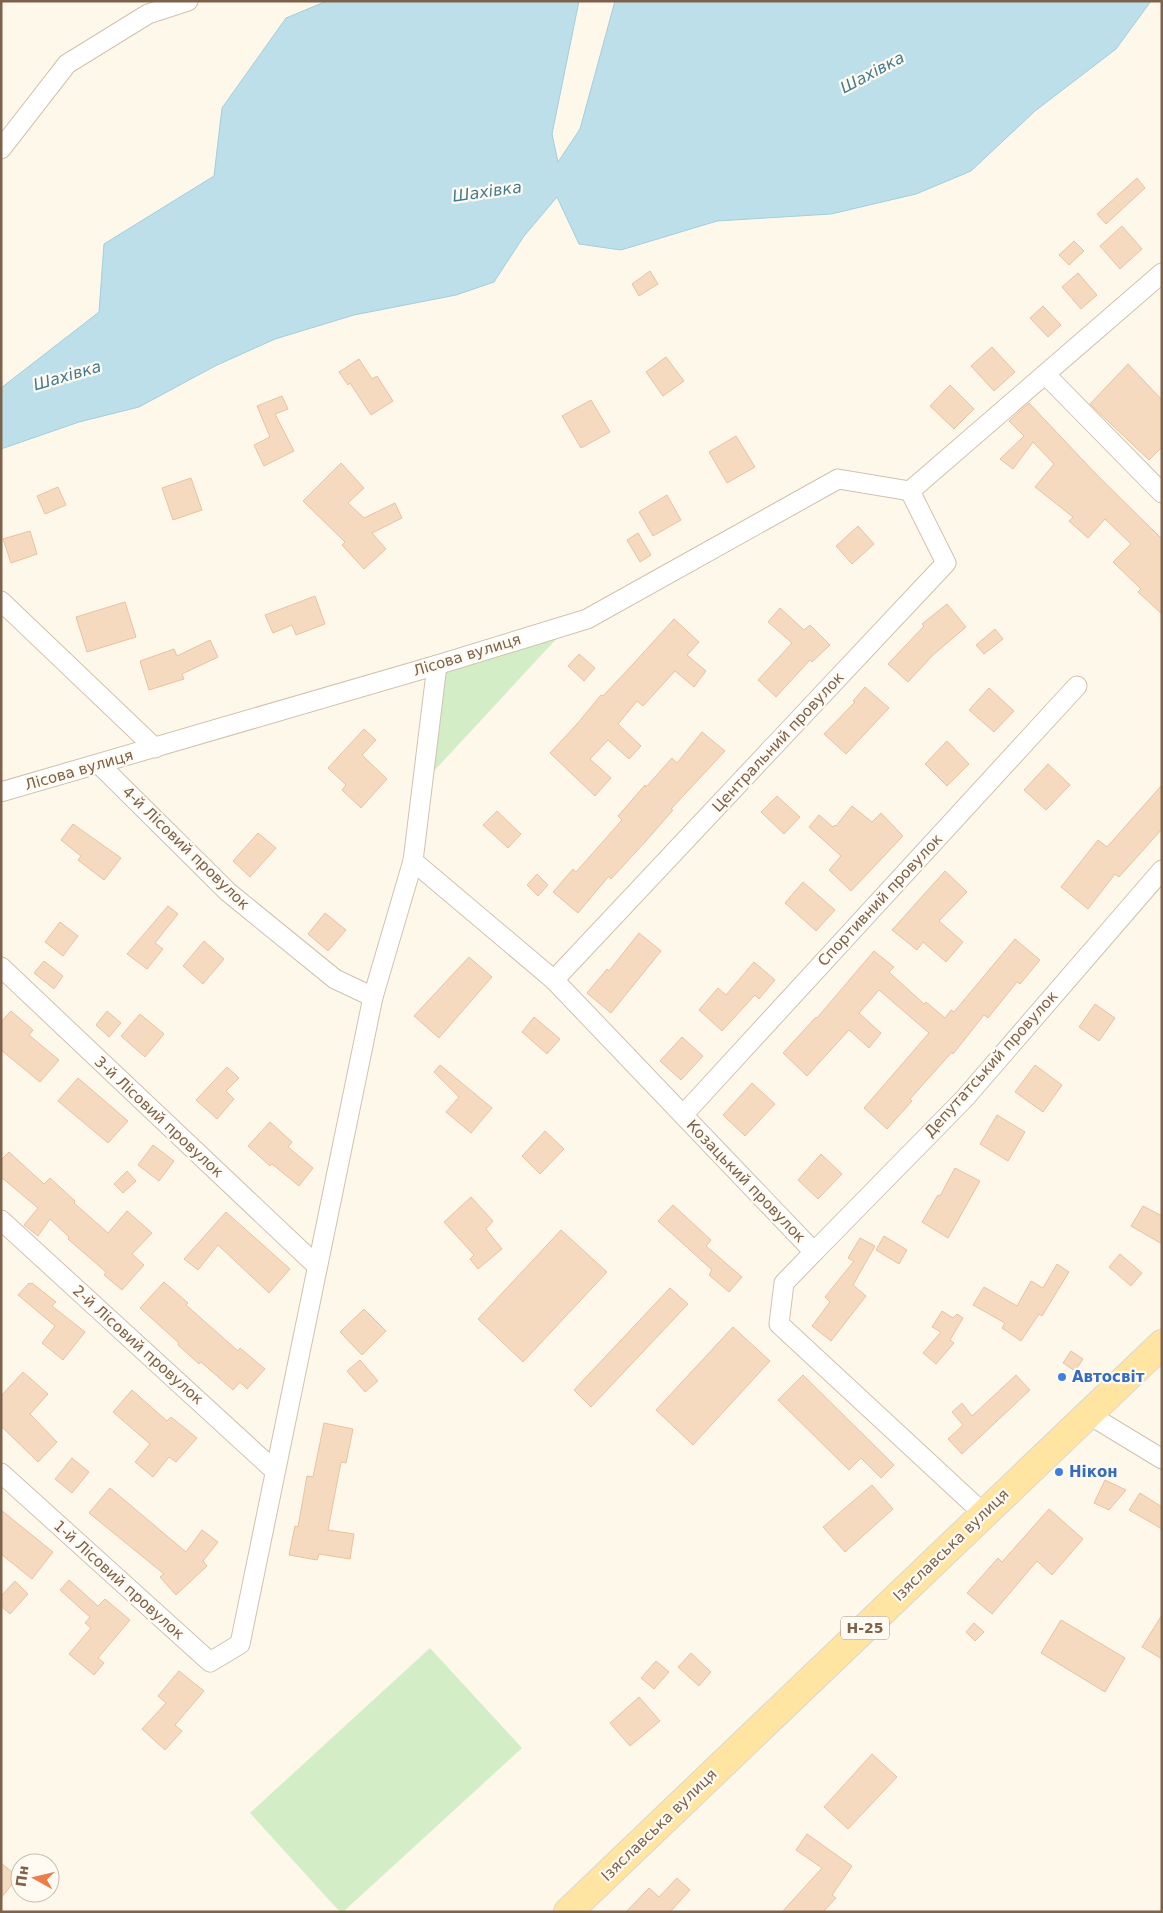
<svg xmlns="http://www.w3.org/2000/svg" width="1163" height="1913" viewBox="0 0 1163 1913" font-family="'DejaVu Sans',sans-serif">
<rect width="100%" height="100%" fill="#fef8eb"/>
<g fill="#d3edc7">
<path d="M559 636 434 771 446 672Z"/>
<path d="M430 1648 522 1748 343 1912H340L250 1813Z"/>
</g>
<path fill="#bddfea" stroke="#a2cedc" d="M327 1H579L552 134 558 162 580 129 615 1H1151L1116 49 1035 111 971 171 916 194 831 214 717 221 621 250 579 244 557 197 524 236 494 282 456 295 354 315 275 339 215 366 139 407 79 422 1 449V388L99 312 104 244 214 176 222 108 286 18Z"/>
<g fill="#f5dac0" stroke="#e9c2a0">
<path d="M1137 178 1145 188 1106 224 1097 214Z"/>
<path d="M1122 226 1142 249 1120 269 1100 246Z"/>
<path d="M1074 241 1084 251 1069 265 1059 255Z"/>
<path d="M650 271 658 284 639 296 632 284Z"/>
<path d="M1078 273 1097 295 1081 309 1062 287Z"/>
<path d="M1043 306 1061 325 1048 337 1030 318Z"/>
<path d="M992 347 1015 372 994 391 971 366Z"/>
<path d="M666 357 684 381 663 396 646 372Z"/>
<path d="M359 359 372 379 377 376 393 401 371 415 350 383 348 385 339 372Z"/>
<path d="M1128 364 1162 400V447L1149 460 1090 404Z"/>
<path d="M950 385 974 409 954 429 930 406Z"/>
<path d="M282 396 288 409 275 414 294 451 264 466 254 445 270 437 257 406Z"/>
<path d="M591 400 610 432 581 448 562 416Z"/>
<path d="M1029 403 1096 474 1162 539V614L1138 592 1141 589 1113 562 1131 544 1105 519 1088 538 1069 521 1073 517 1035 487 1054 464 1033 442 1013 469 1000 459 1024 436 1009 421Z"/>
<path d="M736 436 755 467 727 483 709 452Z"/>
<path d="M341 463 364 488 348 503 364 518 395 503 402 518 372 533 386 549 364 569 342 545 345 542 303 501Z"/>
<path d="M191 478 202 510 173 520 162 488Z"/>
<path d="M58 487 66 505 45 514 37 496Z"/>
<path d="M667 495 681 520 653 536 639 512Z"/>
<path d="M858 526 874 544 852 564 836 546Z"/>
<path d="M30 531 37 554 11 563 3 539Z"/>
<path d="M638 533 651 555 640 562 627 540Z"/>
<path d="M315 596 325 624 296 635 292 625 273 633 265 615Z"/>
<path d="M125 602 136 637 87 652 76 617Z"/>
<path d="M947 604 966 627 933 655 908 682 888 664 924 626 922 624Z"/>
<path d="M780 608 804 630 810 625 830 645 812 662 810 660 776 697 758 680 792 643 768 622Z"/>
<path d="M674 619 699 642 687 655 706 671 694 687 675 671 643 706 637 701 618 724 641 746 629 759 608 740 590 759 611 778 595 796 550 753 577 724 601 695 603 696 634 663Z"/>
<path d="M995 629 1003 639 984 654 976 645Z"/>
<path d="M210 640 218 657 182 674 184 679 149 690 140 661 174 649 177 656Z"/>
<path d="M579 654 595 668 584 681 568 666Z"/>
<path d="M865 687 889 708 846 754 824 734 855 702 853 701Z"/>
<path d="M989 688 1014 711 994 732 969 710Z"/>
<path d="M364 729 376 740 362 755 387 779 361 808 342 790 346 785 328 768Z"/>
<path d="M702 732 725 751 671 809 673 810 646 841 611 879 609 876 578 913 553 892 573 869 576 872 622 820 618 816 645 785 646 787 672 758 677 763Z"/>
<path d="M947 741 969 764 947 786 925 764Z"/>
<path d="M1048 764 1070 785 1046 810 1024 790Z"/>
<path d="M1162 785V829L1119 877 1115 874 1088 909 1061 887 1098 840 1107 847Z"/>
<path d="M777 796 800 817 784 834 761 812Z"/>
<path d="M852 806 872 822 881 813 903 836 851 891 829 870 841 856 809 827 819 815 833 827 835 825 836 826Z"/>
<path d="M497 811 521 834 508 848 483 825Z"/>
<path d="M73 824 121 858 104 880 78 860 81 856 61 840Z"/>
<path d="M258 833 276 848 250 877 233 861Z"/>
<path d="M945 871 967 892 939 921 963 942 946 962 923 942 917 950 892 930Z"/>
<path d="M537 874 548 885 538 896 527 885Z"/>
<path d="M803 882 835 910 816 931 785 903Z"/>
<path d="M168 906 178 914 155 943 163 949 147 969 127 954Z"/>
<path d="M325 913 346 930 328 951 308 934Z"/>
<path d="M60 922 78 936 63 956 45 942Z"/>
<path d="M639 933 661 951 611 1013 587 993 607 969 609 971Z"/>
<path d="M1015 939 1040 960 1020 984 1017 982 988 1018 984 1015 953 1054 952 1052 910 1099 912 1101 887 1129 864 1108 929 1033 879 990 859 1013 881 1033 869 1048 849 1030 807 1076 783 1053 816 1017 817 1018 874 951 894 967 889 972 924 1004 926 1002 945 1018 951 1010 954 1012Z"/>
<path d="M204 941 224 959 203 984 183 966Z"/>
<path d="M469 957 492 977 439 1038 414 1016Z"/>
<path d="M44 961 63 976 54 989 34 973Z"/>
<path d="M754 962 775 980 759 999 755 995 722 1031 699 1010 718 988 726 995Z"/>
<path d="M1095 1004 1115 1018 1099 1041 1079 1027Z"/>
<path d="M11 1011 33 1030 29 1035 59 1060 40 1082 1 1050V1022Z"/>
<path d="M107 1011 121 1023 109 1037 96 1025Z"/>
<path d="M140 1014 164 1034 145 1057 121 1036Z"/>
<path d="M534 1017 560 1039 547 1054 522 1032Z"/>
<path d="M682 1037 703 1056 681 1080 660 1061Z"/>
<path d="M440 1065 492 1108 471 1133 446 1112 459 1097 434 1072Z"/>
<path d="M1035 1065 1062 1085 1043 1112 1015 1092Z"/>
<path d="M227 1067 239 1078 226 1091 234 1099 217 1119 196 1100Z"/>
<path d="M78 1078 128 1121 108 1143 58 1101Z"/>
<path d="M752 1083 775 1104 745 1136 723 1115Z"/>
<path d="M997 1115 1025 1132 1008 1161 980 1144Z"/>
<path d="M270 1122 292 1142 288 1147 313 1168 299 1186 272 1164 270 1166 248 1146Z"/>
<path d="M545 1131 564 1149 540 1174 522 1156Z"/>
<path d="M153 1145 174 1161 159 1181 138 1165Z"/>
<path d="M9 1152 44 1184 50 1178 75 1201 74 1203 108 1233 127 1211 152 1233 132 1254 144 1265 122 1290 104 1275 106 1272 68 1239 69 1237 50 1219 38 1236 24 1225 38 1208 1 1177V1160Z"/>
<path d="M821 1154 842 1174 818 1199 798 1180Z"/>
<path d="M955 1168 980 1181 948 1238 922 1222 938 1195 940 1196Z"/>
<path d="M127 1171 136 1181 123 1193 114 1184Z"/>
<path d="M471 1197 493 1221 486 1229 502 1249 478 1269 470 1259 474 1255 444 1222Z"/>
<path d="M673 1205 711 1240 706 1246 742 1277 729 1292 709 1275 712 1270 658 1221Z"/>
<path d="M1143 1206 1162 1216V1244L1131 1226Z"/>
<path d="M226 1212 290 1269 269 1293 218 1245 198 1270 184 1259Z"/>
<path d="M561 1230 607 1272 523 1362 478 1319Z"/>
<path d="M884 1236 907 1250 899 1264 876 1250Z"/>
<path d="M860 1238 875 1246 853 1285 866 1296 831 1341 812 1326 830 1302 825 1297 854 1261 848 1258Z"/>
<path d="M1120 1254 1142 1273 1131 1286 1109 1267Z"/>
<path d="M1057 1264 1069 1272 1042 1316 1039 1314 1021 1341 1002 1328 1005 1323 973 1305 984 1287 1017 1306 1031 1281 1043 1288Z"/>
<path d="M164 1282 188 1303 186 1305 238 1351 240 1348 265 1369 247 1389 240 1382 233 1390 201 1362 199 1364 178 1345 179 1343 140 1308Z"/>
<path d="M29 1283 31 1284 32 1283 56 1302 52 1306 85 1332 63 1360 42 1343 55 1326 18 1295Z"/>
<path d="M670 1288 688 1304 591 1407 574 1390Z"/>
<path d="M364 1309 386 1331 362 1355 340 1332Z"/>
<path d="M942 1311 953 1318 957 1314 963 1318 950 1340 954 1343 936 1364 923 1353 941 1332 932 1327Z"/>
<path d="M733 1327 770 1361 693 1445 656 1410Z"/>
<path d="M1071 1351 1083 1359 1075 1371 1063 1363Z"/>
<path d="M360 1360 378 1381 365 1392 347 1371Z"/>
<path d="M23 1372 48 1394 30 1414 57 1442 38 1462 1 1426V1396Z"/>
<path d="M803 1375 894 1465 881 1478 861 1458 849 1470 778 1400Z"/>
<path d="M1016 1375 1030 1390 962 1454 948 1439 963 1425 952 1412 962 1403 972 1416Z"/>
<path d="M132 1390 167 1421 171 1417 197 1438 176 1462 169 1457 153 1477 135 1462 150 1444 113 1412Z"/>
<path d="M324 1423 353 1429 346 1463 341 1462 328 1530 354 1534 350 1559 319 1554 317 1560 289 1555 295 1526 298 1527 307 1476 313 1477Z"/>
<path d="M72 1458 89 1472 72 1493 55 1479Z"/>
<path d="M1105 1480 1126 1490 1109 1510 1094 1503Z"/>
<path d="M872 1485 893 1509 845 1552 823 1527Z"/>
<path d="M110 1488 186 1552 202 1530 218 1542 203 1561 207 1566 176 1595 160 1577 164 1574 89 1513Z"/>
<path d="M1140 1493 1162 1507V1529L1129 1510Z"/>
<path d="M1049 1509 1083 1539 1052 1575 1037 1561 992 1614 967 1593 998 1558 1002 1562Z"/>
<path d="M1 1510 53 1552 32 1579 1 1554Z"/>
<path d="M69 1580 98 1606 105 1599 130 1620 98 1658 104 1663 94 1675 69 1654 91 1628 85 1623 90 1617 60 1590Z"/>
<path d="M15 1581 28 1594 10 1614 1 1606V1596Z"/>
<path d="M1162 1615V1659L1142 1647Z"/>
<path d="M1061 1620 1125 1658 1105 1692 1041 1653Z"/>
<path d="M974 1623 984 1632 975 1641 966 1632Z"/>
<path d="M691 1653 711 1672 699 1686 678 1667Z"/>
<path d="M656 1661 669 1672 654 1689 641 1678Z"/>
<path d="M179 1671 204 1691 175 1725 182 1731 165 1750 142 1729 166 1703 158 1696Z"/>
<path d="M639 1697 660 1721 630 1746 610 1723Z"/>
<path d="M872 1754 897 1777 848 1829 824 1807Z"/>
<path d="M807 1834 852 1866 832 1895 836 1898 823 1912H782L822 1868 796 1850Z"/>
<path d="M1 1863 18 1877 1 1898Z"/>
<path d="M677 1878 690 1890 670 1912H626L649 1888 659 1897Z"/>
</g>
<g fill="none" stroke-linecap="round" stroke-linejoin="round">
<defs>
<g id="minor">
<path d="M1 149 67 64 148 14 188 1"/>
<path d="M1045 374 1162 493"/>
<path d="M910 491 1162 273"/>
<path d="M1 601 155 748"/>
<path d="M99 764 228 892 335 979 373 997"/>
<path d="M1 792 437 665 587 619 838 479 910 491"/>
<path d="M413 861 554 980 814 1252 784 1283 779 1324 984 1514"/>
<path d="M1 967 317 1266"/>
<path d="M554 980 946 563 910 491"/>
<path d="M683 1115 1077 686"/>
<path d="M1 1220 275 1471"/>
<path d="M814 1252 965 1098 1162 870"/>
<path d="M1088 1414 1162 1459"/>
<path d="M1 1473 210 1662 240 1644 373 997 413 861 437 665"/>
</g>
<path id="primary" d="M568 1912 1162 1344"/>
</defs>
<use href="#minor" stroke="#d2c1ae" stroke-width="21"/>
<use href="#primary" stroke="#ddd6d0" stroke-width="30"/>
<use href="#minor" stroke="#fff" stroke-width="19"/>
<use href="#primary" stroke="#ffe5a1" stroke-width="28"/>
</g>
<g fill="#3f7fe0" stroke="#fffbf2" stroke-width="2">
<circle cx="1062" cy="1377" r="5"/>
<circle cx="1059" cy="1472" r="5"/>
</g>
<g text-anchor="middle" stroke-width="4.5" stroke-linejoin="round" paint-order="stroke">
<rect fill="#fffbf2" stroke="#a38f7d" stroke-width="1" x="841" y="1616.5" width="48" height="23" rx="4"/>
<g font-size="14" font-weight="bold" fill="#7c614b">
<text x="865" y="1633">Н-25</text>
</g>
<g font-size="15" fill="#7c614b" stroke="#fffbf2">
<text transform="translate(467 655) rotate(-17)" y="5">Лісова вулиця</text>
<text transform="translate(778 742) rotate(-47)" y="5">Центральний провулок</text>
<text transform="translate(79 770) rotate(-16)" y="5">Лісова вулиця</text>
<text transform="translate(186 848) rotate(44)" y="5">4-й Лісовий провулок</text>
<text transform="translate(880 900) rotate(-47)" y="5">Спортивний провулок</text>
<text transform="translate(991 1064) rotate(-48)" y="5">Депутатський провулок</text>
<text transform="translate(159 1117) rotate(43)" y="5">3-й Лісовий провулок</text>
<text transform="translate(746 1181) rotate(46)" y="5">Козацький провулок</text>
<text transform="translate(138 1345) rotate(42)" y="5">2-й Лісовий провулок</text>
<text transform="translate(951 1545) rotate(-44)" y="5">Ізяславська вулиця</text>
<text transform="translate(119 1580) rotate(42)" y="5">1-й Лісовий провулок</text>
<text transform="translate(659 1825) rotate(-44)" y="5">Ізяславська вулиця</text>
</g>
<g font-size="15" font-weight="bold" fill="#366cbe" stroke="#fffbf2" text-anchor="start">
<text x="1072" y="1382">Автосвіт</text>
<text x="1069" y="1477">Нікон</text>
</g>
<g font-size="16" font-style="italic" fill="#427c90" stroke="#fffbf2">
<text transform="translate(872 72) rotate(-28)" y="6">Шахівка</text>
<text transform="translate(487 191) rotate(-8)" y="6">Шахівка</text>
<text transform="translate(67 375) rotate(-16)" y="6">Шахівка</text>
</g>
</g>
<rect width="1163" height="1913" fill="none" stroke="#7c614b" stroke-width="5"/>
<g transform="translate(35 1878) rotate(278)"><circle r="24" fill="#fffbf2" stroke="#cbbdaf"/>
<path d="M0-4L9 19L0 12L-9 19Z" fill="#ed7e4a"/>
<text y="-8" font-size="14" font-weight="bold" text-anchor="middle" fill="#7c614b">Пн</text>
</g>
</svg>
